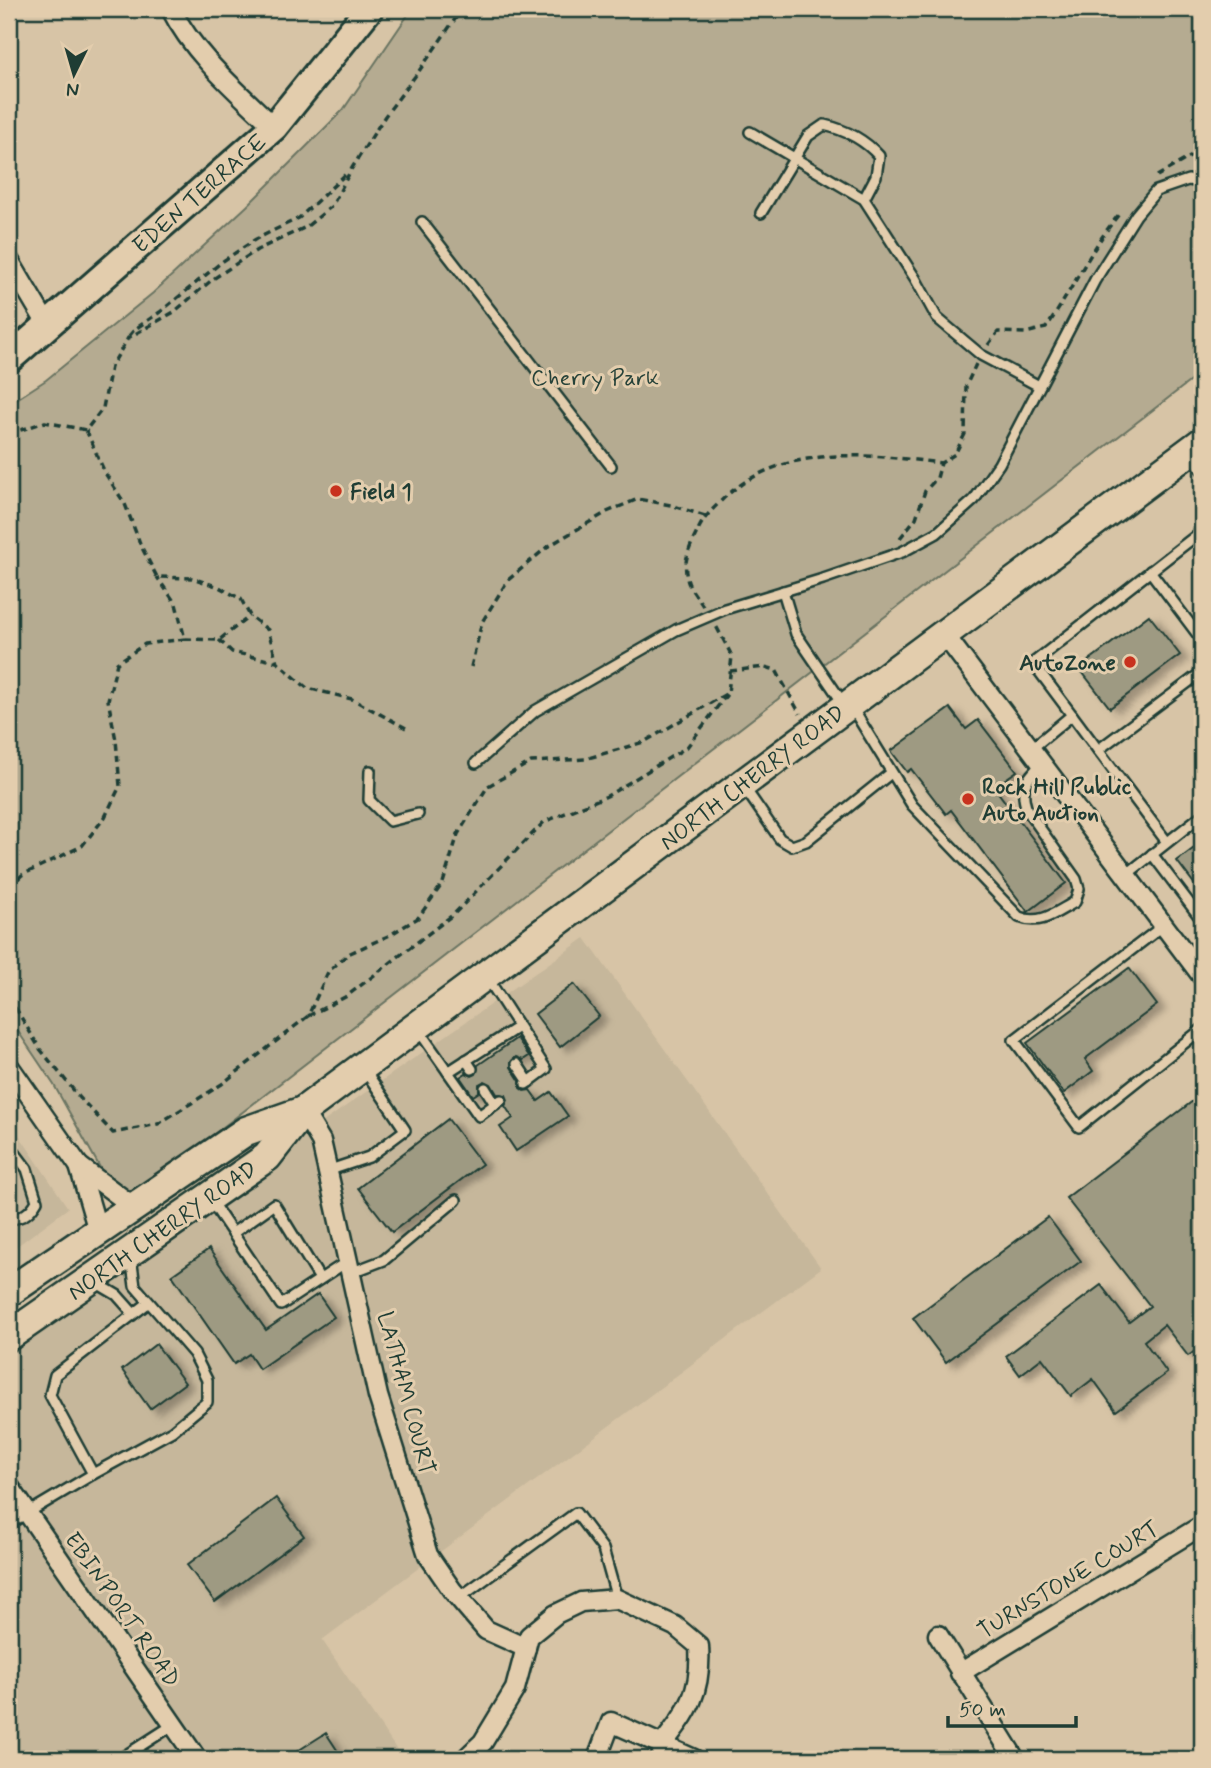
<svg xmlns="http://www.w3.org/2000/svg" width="1211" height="1768" viewBox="0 0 1211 1768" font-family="Mynerve,sans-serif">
<defs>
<filter id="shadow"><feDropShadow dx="8" dy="4.5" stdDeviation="3.5" flood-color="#0004"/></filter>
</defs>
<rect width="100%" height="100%" fill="#d7c4a6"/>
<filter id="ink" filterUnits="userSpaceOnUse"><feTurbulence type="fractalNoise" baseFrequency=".0143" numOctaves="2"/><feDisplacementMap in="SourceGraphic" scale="14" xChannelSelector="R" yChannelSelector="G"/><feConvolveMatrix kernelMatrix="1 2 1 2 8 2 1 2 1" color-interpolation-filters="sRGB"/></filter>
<g filter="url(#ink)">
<g fill="#c6b79b">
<path d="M585 938 821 1268 322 1640 403 1759H9V1343Z"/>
<path d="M9 1120 68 1208 9 1252Z"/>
</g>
<path fill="#b5ab91" stroke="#6a7462" stroke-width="2" d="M412 9H1202V372L148 1185 140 1190 126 1191 103 1173 54 1085 9 1018V404L46 380 153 293 247 206 343 110Z"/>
<g fill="#9e9a82" stroke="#1f3d34" stroke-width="2" filter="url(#shadow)">
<path d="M1149 615 1180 655 1110 708 1079 668Z"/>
<path d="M950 708 966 729 978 720 1017 771 994 787 1066 883 1028 912 951 810 946 814 911 769 907 772 891 751Z"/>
<path d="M1202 842V894L1177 861Z"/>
<path d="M1129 968 1157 1005 1085 1059 1093 1071 1064 1093 1027 1043Z"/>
<path d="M574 984 599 1016 560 1047 535 1014Z"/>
<path d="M517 1038 529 1056 523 1060 516 1057 511 1062V1067L520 1081V1088L524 1091 530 1090 538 1101 551 1092 568 1116 516 1151 500 1127 513 1118 505 1106 508 1100 506 1095 497 1094 491 1084 485 1081 479 1084V1092L473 1096 460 1077 466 1073 472 1076 476 1074 478 1065Z"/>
<path d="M1202 1094V1346L1188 1356 1164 1325 1144 1341 1167 1373 1116 1411 1093 1379 1071 1396 1042 1358 1020 1375 1006 1356 1101 1285 1129 1322 1150 1306 1066 1198Z"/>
<path d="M448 1119 482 1164 392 1232 358 1188Z"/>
<path d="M1048 1217 1081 1261 946 1362 913 1318Z"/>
<path d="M209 1249 266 1330 318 1294 334 1317 259 1369 249 1354 234 1364 172 1275Z"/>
<path d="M156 1344 185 1383 150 1409 122 1370Z"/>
<path d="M276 1498 304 1536 215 1602 187 1565Z"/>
<path d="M326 1733 343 1759H285Z"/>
</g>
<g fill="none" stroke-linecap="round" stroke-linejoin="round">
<defs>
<g id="lane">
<path d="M750 132 864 199 915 278 937 318 981 355 1039 386"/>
<path d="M761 213 808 136 824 125C846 130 864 139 879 156L876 176 864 199"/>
<path d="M422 222 611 466"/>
<path d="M1191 454 1202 470"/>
<path d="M1150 571 1202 640"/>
<path d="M783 591 796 634 843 703"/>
<path d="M851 706 912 805 1019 917C1041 926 1056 912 1075 902L1079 889 1076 879 1027 810C1019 787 1026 780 1042 763"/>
<path d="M1072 715 1098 750"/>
<path d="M1031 749 1072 715 1033 663 1202 531"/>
<path d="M476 763 535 711 676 630 725 609 823 579 902 552 937 533 974 500 999 464 1095 280 1136 215 1156 191 1188 180 1202 182"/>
<path d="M370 771 369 800 390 821 418 814"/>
<path d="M744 787 780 839 792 846 806 841 891 773"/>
<path d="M1167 842 1098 750 1202 672"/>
<path d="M1152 854 1202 920"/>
<path d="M1126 875 1202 815"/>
<path d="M1164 925 1014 1040 1079 1127 1202 1029"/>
<path d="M488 979 546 1069 526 1084"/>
<path d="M417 1028 479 1116 501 1100"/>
<path d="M466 1060 472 1069"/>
<path d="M517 1064 529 1082"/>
<path d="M448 1072 518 1027"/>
<path d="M485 1088 495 1104"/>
<path d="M9 1145 27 1169 37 1201C30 1213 23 1218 9 1219"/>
<path d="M327 1171 369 1157 405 1130 364 1069"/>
<path d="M211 1201 281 1305 348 1261"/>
<path d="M233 1233 274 1204 320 1279"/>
<path d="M350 1273 384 1260 456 1200"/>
<path d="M95 1282 117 1295 133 1313"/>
<path d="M93 1474 172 1431 207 1402V1380L194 1354 135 1286 131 1257"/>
<path d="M9 1524 93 1474 50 1395 55 1375 148 1303"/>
<path d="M459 1598 576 1513 603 1549 617 1599"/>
<path d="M120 1759 173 1725"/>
<path d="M655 1759 661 1746"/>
</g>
<g id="street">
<path d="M171 9C194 55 237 91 274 127"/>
<path d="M9 260 48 326"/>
<path d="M944 634 1202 976"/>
<path d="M9 1066 79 1166 98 1231"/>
<path d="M303 1111 321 1141 378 1396 428 1555 452 1590 486 1630 526 1648"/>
<path d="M79 1166 134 1207"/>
<path d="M9 1486 197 1759"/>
<path d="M938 1635 1015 1759"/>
<path d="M960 1673 1201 1526"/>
<path d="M465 1759 483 1742 515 1689 529 1636 556 1614 581 1602 617 1599 675 1626 699 1646C702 1692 689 1711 661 1746"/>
<path d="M597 1759 611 1722 694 1759"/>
</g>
<path id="secondary" d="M9 359 274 127 369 9"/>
<g id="primary">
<path d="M9 1292 246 1131 303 1111"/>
<path d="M9 1336 267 1157 303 1111 1202 442"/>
</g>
</defs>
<use href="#lane" stroke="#1f3d34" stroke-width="14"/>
<use href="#street" stroke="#1f3d34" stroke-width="23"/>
<use href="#secondary" stroke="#1f3d34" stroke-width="32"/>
<use href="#primary" stroke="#1f3d34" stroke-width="33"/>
<g stroke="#1f3d34" stroke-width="3.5" stroke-dasharray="7 5" stroke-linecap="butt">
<path d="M1157 176 1202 150"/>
<path d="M129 336 135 329 160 312 223 261 256 239 299 218 348 172"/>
<path d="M988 345 998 332 1025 333 1046 328C1072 291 1090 249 1120 213"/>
<path d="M86 430 105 473 125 504 141 546 157 577 192 578 219 587 241 599 250 616 268 630 277 662 307 688 352 699 406 728"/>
<path d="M9 434 45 422 86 430 103 408 111 367 128 338 174 312 213 279 257 250 306 227 332 206 352 168 385 116 419 71 462 9"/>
<path d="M900 538 916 518 925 491 937 478 941 463 955 454 965 434 966 386 976 364"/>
<path d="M703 606C698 598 688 587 687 578 682 560 692 543 699 528 705 516 713 509 723 499 783 443 866 454 941 463"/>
<path d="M185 639 219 640 250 616"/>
<path d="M219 640 232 652 277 662"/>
<path d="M471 667 482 622 508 580 547 547 607 512 638 499 671 505 705 516"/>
<path d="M730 671 765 667 776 670 800 714"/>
<path d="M9 887 22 875 82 846 105 817 120 786 116 740 108 700 117 663 145 644 185 639 176 604 157 577"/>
<path d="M9 997 40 1049 80 1098 113 1133 158 1124 222 1084 308 1016 328 972 348 954 388 936 418 918 443 883 458 834 488 786 531 762 585 759 644 742 726 694"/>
<path d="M308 1016 347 996 454 914 544 822 607 796 687 747 728 693 732 656 715 624"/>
</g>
<use href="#lane" stroke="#e3cdad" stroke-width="9"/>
<use href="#street" stroke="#e3cdad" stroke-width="18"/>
<use href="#secondary" stroke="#e3cdad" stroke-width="26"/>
<use href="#primary" stroke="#e3cdad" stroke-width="28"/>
</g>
</g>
<g fill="#c8321e" stroke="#e3cdad" stroke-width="2.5">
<circle cx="336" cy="491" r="7"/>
<circle cx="1130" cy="662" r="7"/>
<circle cx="968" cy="799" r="7"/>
</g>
<g text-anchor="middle" stroke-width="6" stroke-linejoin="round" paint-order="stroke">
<g font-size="23" fill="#1f3d34" stroke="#e3cdad">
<text transform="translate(199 193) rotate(-41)" y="8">EDEN TERRACE</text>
<text transform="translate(752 777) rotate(-37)" y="8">NORTH CHERRY ROAD</text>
<text transform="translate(162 1230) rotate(-35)" y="8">NORTH CHERRY ROAD</text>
<text transform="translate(407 1393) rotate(75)" y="8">LATHAM COURT</text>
<text transform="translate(1068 1579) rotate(-31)" y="8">TURNSTONE COURT</text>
<text transform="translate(123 1609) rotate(55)" y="8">EBINPORT ROAD</text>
</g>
<g font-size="23" fill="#264239" stroke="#e3cdad">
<text x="595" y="385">Cherry Park</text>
</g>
<g font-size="23" font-weight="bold" fill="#1f3d34" stroke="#e3cdad" text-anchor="start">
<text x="350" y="499">Field 1</text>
<text x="1116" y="670" text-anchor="end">AutoZone</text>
<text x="982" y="794">Rock Hill Public<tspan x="982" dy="26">Auto Auction</tspan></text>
</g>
</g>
<rect width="1211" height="1768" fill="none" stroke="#e3cdad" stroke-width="35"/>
<rect x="18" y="18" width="1176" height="1733" fill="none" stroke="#1f3d34" stroke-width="2.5" filter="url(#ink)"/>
<g transform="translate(74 74) rotate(185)" stroke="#e3cdad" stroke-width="5" paint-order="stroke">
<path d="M0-5L12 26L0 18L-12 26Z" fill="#1f3d34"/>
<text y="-10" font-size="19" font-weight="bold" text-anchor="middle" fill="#1f3d34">N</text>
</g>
<path d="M948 1716v10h128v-10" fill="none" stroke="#1f3d34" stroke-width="3.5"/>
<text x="959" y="1716" font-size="21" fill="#1f3d34" stroke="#e3cdad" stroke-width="5" paint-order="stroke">50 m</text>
</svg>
